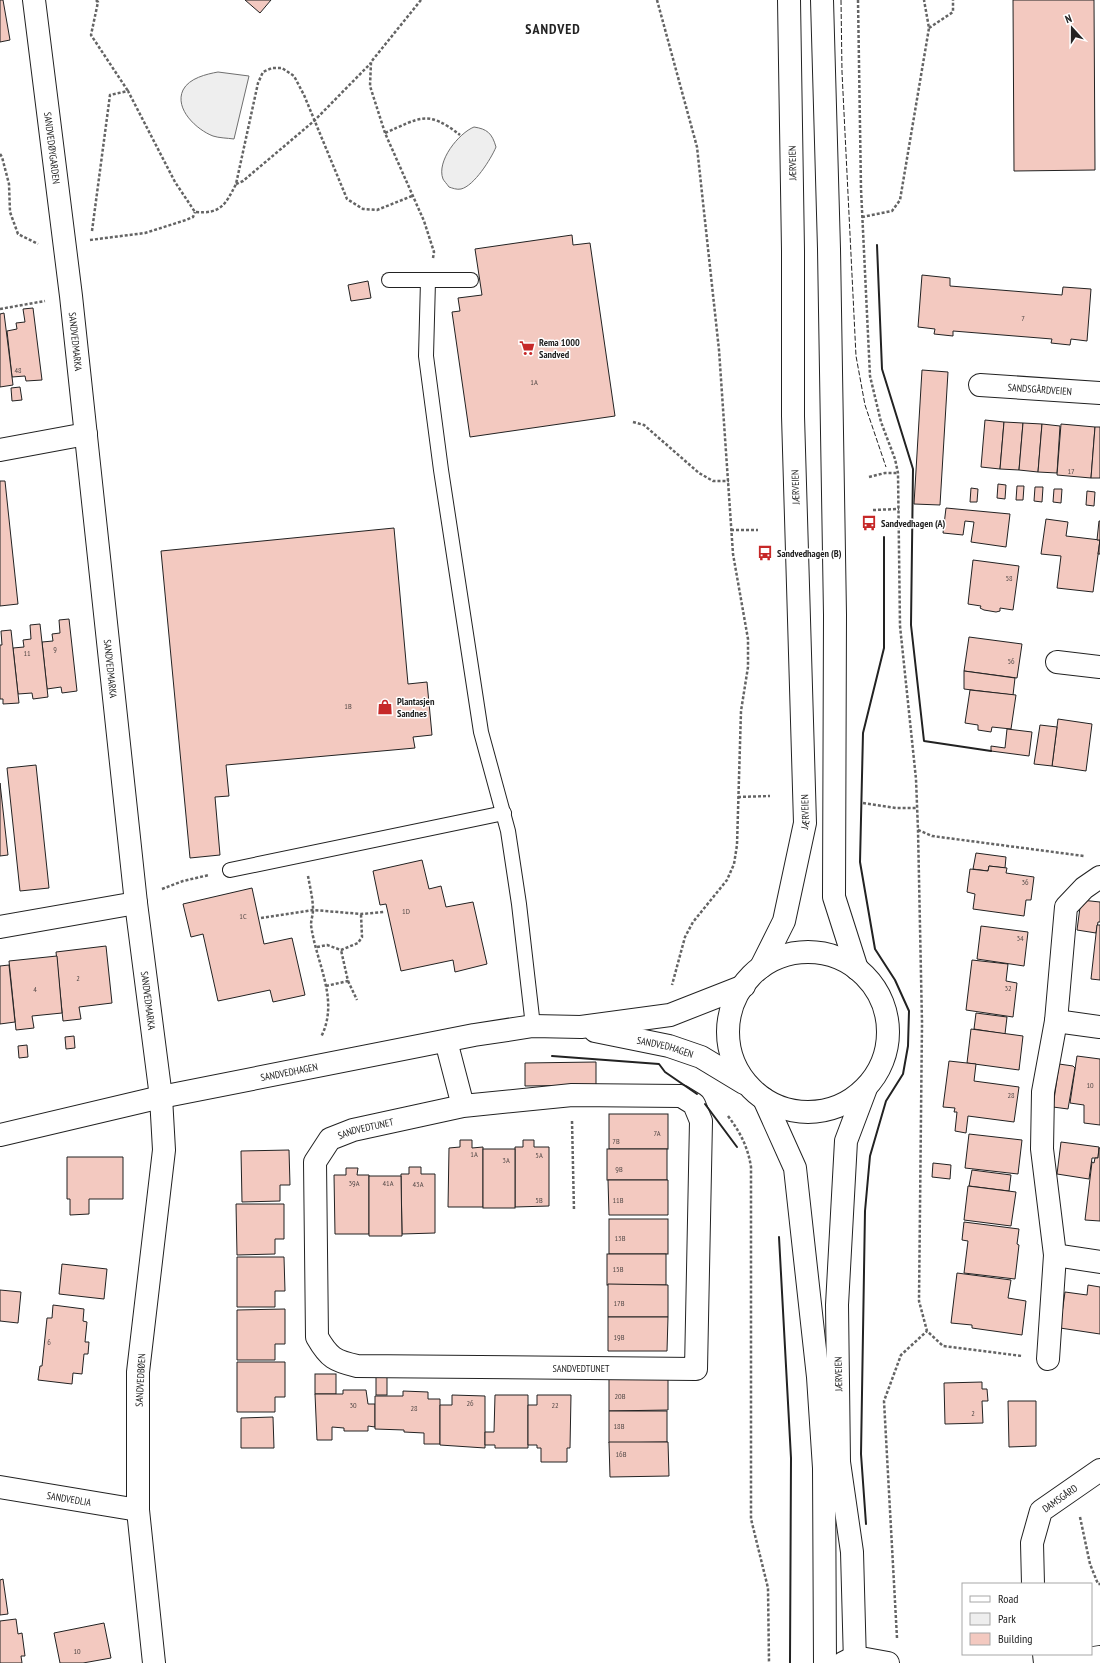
<svg xmlns="http://www.w3.org/2000/svg" width="1100" height="1663" viewBox="0 0 1100 1663" font-family="'PT Sans Narrow',sans-serif">
<rect width="100%" height="100%" fill="#fff"/>
<g fill="#eee" stroke="#6f6f6f">
<path d="M218 72 249 76 234 139C227 138 219 138 213 136 197 130 174 109 183 90 189 78 207 74 218 72Z"/>
<path d="M474 127C487 129 492 133 496 147 491 159 474 186 461 189 457 190 452 188 449 187 447 184 444 181 443 179 436 161 459 133 474 127Z"/>
</g>
<g fill="#f3c9c0" stroke="#222">
<path d="M0 0H3L10 40 0 42Z"/>
<path d="M245 0H271L260 13Z"/>
<path d="M1013 0H1094L1095 170 1014 171Z"/>
<path d="M572 235 573 245 590 243 615 416 470 437 452 312 460 311 458 298 482 295 475 249Z"/>
<path d="M922 275 950 278V286L1062 295 1063 287 1091 289 1087 341 1071 339 1070 345 1051 343 1052 339 953 331V336L934 334 935 329 918 327Z"/>
<path d="M368 281 371 298 351 301 348 285Z"/>
<path d="M33 308 42 380 26 381 25 376 12 377 7 331 17 329 16 323 25 322 23 309Z"/>
<path d="M4 313 13 385 0 387V314Z"/>
<path d="M922 370 948 372 940 505 914 504Z"/>
<path d="M20 387 22 400 12 401 11 388Z"/>
<path d="M985 420 1004 422 1000 469 981 467Z"/>
<path d="M1004 422 1023 423 1019 470 1000 469Z"/>
<path d="M1023 423 1042 424 1038 472 1019 470Z"/>
<path d="M1042 424 1060 426 1057 473 1038 472Z"/>
<path d="M1061 424 1095 427 1091 478 1057 475Z"/>
<path d="M1095 427H1100V478H1091Z"/>
<path d="M0 481H5L18 604 0 606Z"/>
<path d="M998 484 1006 485 1005 499 997 498Z"/>
<path d="M1017 486H1024L1023 500H1016Z"/>
<path d="M1035 487H1043L1042 502 1034 501Z"/>
<path d="M971 488 978 489 977 502H970Z"/>
<path d="M1054 489H1062L1061 503 1053 502Z"/>
<path d="M1087 491 1095 492 1094 506 1086 505Z"/>
<path d="M946 508 1010 514 1006 547 971 542 974 522 965 521 963 535 943 533Z"/>
<path d="M1046 519 1068 522 1066 536 1100 540 1093 592 1057 588 1061 556 1041 554Z"/>
<path d="M1099 521H1100V554H1098L1100 540H1097Z"/>
<path d="M394 528 408 684 427 682 432 735 413 737 415 748 226 765 229 796 215 797 220 855 190 858 161 551Z"/>
<path d="M973 560 1019 566 1013 610 1000 608V611L996 612 984 610 980 608 981 606 968 604Z"/>
<path d="M69 619 77 691 62 693 61 687 47 689 42 642 53 641 52 634 60 633 59 620Z"/>
<path d="M40 624 48 697 33 699 32 693 18 694 13 648 24 647 23 640 31 639 30 625Z"/>
<path d="M11 630 19 703 3 704V699H0V645H2L1 631Z"/>
<path d="M969 637 1022 644 1017 678 964 671Z"/>
<path d="M964 671 1015 678 1013 695 964 689Z"/>
<path d="M970 690 1016 695 1011 729 992 727 991 732 978 730V725L965 723Z"/>
<path d="M1058 719 1092 724 1086 771 1052 766Z"/>
<path d="M1040 725 1057 727 1052 766 1034 764Z"/>
<path d="M1007 729 1032 732 1029 756 991 751V746L1005 748Z"/>
<path d="M36 765 49 888 20 891 7 768Z"/>
<path d="M0 783 8 855 0 856Z"/>
<path d="M976 853 1006 857 1005 868 989 866 988 871 973 869Z"/>
<path d="M422 860 429 889 441 886 446 907 473 902 487 964 455 972 453 960 401 971 386 904 380 905 373 871Z"/>
<path d="M989 866 1007 868 1006 873 1034 877 1031 900H1026L1024 916 973 909 975 894 967 892 970 869 988 871Z"/>
<path d="M252 888 264 944 292 938 305 995 273 1002 270 990 218 1001 203 934 191 937 183 904Z"/>
<path d="M1081 900 1100 902V922H1098L1096 933 1077 930Z"/>
<path d="M1097 925H1100V980L1091 979Z"/>
<path d="M981 926 1028 932 1024 966 977 959Z"/>
<path d="M106 946 112 1003 79 1007 81 1019 63 1021 56 952Z"/>
<path d="M57 956 62 1013 32 1016 34 1028 16 1030 9 961Z"/>
<path d="M972 960 1008 964 1006 981 1017 983 1013 1017 966 1010Z"/>
<path d="M9 965 15 1022 0 1024V966Z"/>
<path d="M976 1013 1007 1017 1005 1034 974 1029Z"/>
<path d="M971 1029 1023 1036 1019 1070 967 1063Z"/>
<path d="M74 1036 75 1048 66 1049 65 1037Z"/>
<path d="M27 1045 28 1057 19 1058 18 1046Z"/>
<path d="M1077 1056 1100 1059V1125L1084 1123V1105L1070 1103Z"/>
<path d="M949 1061 976 1064 974 1081 1019 1087 1014 1122 968 1116 966 1133 955 1131 957 1112H954L955 1108 943 1107Z"/>
<path d="M596 1062V1085L525 1086V1063Z"/>
<path d="M1059 1064 1073 1066 1075 1068 1068 1109 1053 1107Z"/>
<rect x="609" y="1114" width="59" height="35"/>
<path d="M969 1134 1022 1140 1018 1174 965 1168Z"/>
<path d="M460 1140H472V1148L483 1147V1207H448L449 1148 460 1147Z"/>
<path d="M523 1140H534V1147H549V1206L515 1207V1147H523Z"/>
<path d="M1061 1142 1099 1147 1098 1158H1092L1089 1179 1057 1174Z"/>
<path d="M1099 1148H1100V1221L1085 1220 1092 1162 1094 1163 1095 1158H1098Z"/>
<rect x="483" y="1149" width="32" height="59"/>
<rect x="607" y="1149" width="60" height="31"/>
<path d="M289 1150 290 1185H280V1201L242 1202 241 1151Z"/>
<path d="M67 1157H123V1199H89V1214L70 1215V1199H67Z"/>
<path d="M933 1163 951 1165 950 1179 932 1177Z"/>
<path d="M409 1167H421V1174H435V1233L402 1234 401 1174H409Z"/>
<path d="M346 1168H358L357 1175H369V1234H335L334 1175H346Z"/>
<path d="M972 1170 1011 1175 1009 1191 969 1186Z"/>
<path d="M369 1176H401L402 1236H369Z"/>
<path d="M608 1180H668V1215H609Z"/>
<path d="M968 1186 1016 1192 1011 1226 964 1220Z"/>
<path d="M236 1204H284V1239H275V1254L237 1255Z"/>
<rect x="609" y="1219" width="59" height="35"/>
<path d="M964 1222 1019 1229 1017 1244 1019 1245 1015 1279 964 1273 968 1241 962 1240Z"/>
<rect x="607" y="1254" width="59" height="31"/>
<path d="M237 1257H284L285 1291H275V1307H237Z"/>
<path d="M62 1264 107 1269 104 1299 59 1294Z"/>
<path d="M957 1273 1011 1280 1008 1298 1026 1301 1022 1335 972 1328V1325L951 1323Z"/>
<path d="M608 1284 668 1285V1317H608Z"/>
<path d="M1088 1285 1100 1287V1334L1060 1328 1065 1292 1087 1295Z"/>
<path d="M0 1290 21 1292 18 1323 0 1321Z"/>
<path d="M53 1305 84 1309 83 1321 87 1322 85 1342H89L88 1354H84L82 1374 73 1373 72 1384 38 1380 40 1366H42L47 1318H52Z"/>
<path d="M285 1309V1344H275V1360H237V1310Z"/>
<path d="M608 1317H668L667 1351H608Z"/>
<path d="M237 1362H285V1397H275V1412H237Z"/>
<rect x="315" y="1374" width="21" height="20"/>
<rect x="376" y="1375" width="11" height="20"/>
<path d="M609 1376H668V1410L609 1411Z"/>
<path d="M982 1382V1389H987L988 1401H982L983 1423 945 1424 944 1383Z"/>
<path d="M343 1390H366L368 1404H375V1427L368 1426V1431H344V1428L332 1427V1440H317L315 1394H343Z"/>
<path d="M403 1391 428 1392V1399H440V1444H424V1433L404 1432V1430L375 1429V1396H403Z"/>
<path d="M452 1395 485 1396V1448L440 1445V1405H452Z"/>
<path d="M495 1395H528V1448H495V1445H485V1432H494Z"/>
<path d="M537 1395H571L570 1448H567V1462H541V1448H537V1445H528V1405H537Z"/>
<path d="M1008 1401H1036V1446L1009 1447Z"/>
<path d="M609 1411H667V1442L609 1443Z"/>
<path d="M273 1417 274 1448H241V1418Z"/>
<path d="M609 1442H668L669 1476 610 1477Z"/>
<path d="M3 1579 8 1614 0 1615V1580Z"/>
<path d="M16 1619 18 1634 22 1633 25 1656H21L22 1663H0V1621Z"/>
<path d="M104 1623 111 1658 83 1663H60L54 1633Z"/>
</g>
<g fill="none" stroke-linecap="round" stroke-linejoin="round">
<defs>
<g id="lane">
<path d="M389 280H471"/>
<path d="M428 281 426 356 441 470 481 732 508 831 519 904 533 1026"/>
<path d="M230 870 504 813"/>
</g>
<g id="street">
<path id="s1" d="M34 0 71 296 136 903 161 1097 164 1150 138 1372V1510L154 1663"/>
<path id="s2" d="M980 385 1100 393"/>
<path d="M0 450 86 434"/>
<path d="M1057 662 1100 667"/>
<path d="M0 927 136 903"/>
<path d="M1056 1021 1100 1027"/>
<path id="s3" d="M595 1031 669 1046 701 1057 744 1083"/>
<path id="s4" d="M446 1041 463 1106 572 1095 681 1096 694 1104 701 1121 696 1369 357 1366C335 1361 329 1358 317 1337L315 1162 330 1139 353 1130 463 1106"/>
<path id="s5" d="M0 1135 161 1097 474 1035 533 1026 581 1027 670 1015 744 986"/>
<path d="M1055 1255 1100 1262"/>
<path d="M1048 1359 1055 1255 1042 1149 1043 1092 1056 1021 1066 907 1084 888 1100 877"/>
<path id="s6" d="M0 1487 138 1510"/>
<path id="s7" d="M1033 1584 1032 1543 1041 1511 1100 1470"/>
<path d="M1044 1654 1045 1663"/>
<path d="M843 1663 855 1657 888 1663"/>
<path d="M1060 1663 1100 1657"/>
</g>
<g id="primary">
<path d="M822 0 829 249 835 615 834 897 857 969"/>
<circle cx="808" cy="1032" r="80"/>
<path id="s8" d="M761 967 784 921 805 823 793 416V251L789 0"/>
<path d="M764 1099 795 1168 818 1377 824 1468 825 1663"/>
<path d="M855 1663 852 1552 839 1462 837 1305 846 1141 866 1088"/>
</g>
</defs>
<use href="#lane" stroke="#222" stroke-width="16"/>
<use href="#street" stroke="#222" stroke-width="24"/>
<use href="#primary" stroke="#222" stroke-width="24"/>
<g stroke="#646464" stroke-width="2.5" stroke-dasharray="3 2" stroke-linecap="butt">
<path d="M96 0 98 2 91 35 128 91"/>
<path d="M421 0 371 62 370 86 385 133 424 221 434 252 433 258"/>
<path d="M657 0 697 147 719 350 733 554 748 639V667L741 711 737 845 734 864 727 880 693 922 685 937 672 985"/>
<path d="M858 0 861 189 870 376 881 422 895 459 898 473 900 626 916 779 918 830 922 1023 919 1301 927 1331 943 1346 1022 1356"/>
<path d="M929 28 953 12V0"/>
<path d="M385 133C420 118 427 109 460 135"/>
<path d="M0 154 2 157 9 184 10 212 18 234 38 244"/>
<path d="M236 184 243 181 314 121 371 63"/>
<path d="M862 217 892 211 900 200 929 28 924 0"/>
<path d="M92 231 110 95 128 91 175 182 195 212C220 214 225 206 236 184L258 83 263 72 272 68H282L294 76 304 95 347 199 363 209 377 210 412 196"/>
<path d="M90 240 145 233 186 220 193 217 195 212"/>
<path d="M0 309 45 301"/>
<path d="M633 422 644 425 699 473 713 481H729"/>
<path d="M869 477 885 473H898"/>
<path d="M873 510 899 509"/>
<path d="M731 530H758"/>
<path d="M738 797 770 796"/>
<path d="M863 803 896 808H916"/>
<path d="M918 830 932 836 1084 856"/>
<path d="M308 876C310 887 313 899 313 910 313 915 311 920 311 925 316 963 340 1000 321 1037"/>
<path d="M162 889 183 881 209 875"/>
<path d="M261 918 313 910 361 914 384 912"/>
<path d="M317 947 327 945 341 950 358 943 362 937 361 914"/>
<path d="M348 981 357 1000"/>
<path d="M326 986 348 981 341 950"/>
<path d="M728 1116C740 1132 748 1147 751 1167V1519L768 1588 769 1663"/>
<path d="M572 1121 574 1211"/>
<path d="M1080 1517 1090 1564 1098 1584H1100"/>
<path d="M897 1638 884 1401 901 1355 927 1331"/>
</g>
<use href="#lane" stroke="#fff" stroke-width="14"/>
<use href="#street" stroke="#fff" stroke-width="22"/>
<use href="#primary" stroke="#fff" stroke-width="22"/>
<path stroke="#222" stroke-width="1" stroke-dasharray="5 2" stroke-linecap="butt" d="M841 0 842 72 856 356 865 405 886 467"/>
<g stroke="#222" stroke-width="2">
<path d="M877 245 882 369 913 469 911 625 924 741 991 751"/>
<path d="M552 1056 659 1064 665 1072 697 1094"/>
<path d="M705 1104 737 1147"/>
<path d="M779 1237 791 1458 790 1663"/>
<path d="M866 1524 861 1454 865 1211 870 1156 886 1101 903 1074 908 1046 909 1011 895 980 875 949 860 862 863 733 884 648V537"/>
</g>
</g>
<defs>
<symbol id="supermarket-bare" viewBox="-9 -9 18 18"><path d="M-6-5.5h2.5l.6 2H6L4.5 2H-2.5L-4.4-4H-6ZM-1.5 3.2a1.3 1.3 0 1 0 .1 0ZM3 3.2a1.3 1.3 0 1 0 .1 0Z" fill="#c62828" stroke="#fff" stroke-width="2.5" paint-order="stroke"/></symbol>
<symbol id="bus-bare" viewBox="-9 -9 18 18"><path d="M-5-6H5V4H4V6H2V4H-2V6H-4V4H-5ZM-3.5-4V0h7V-4ZM-3.5 1.2v1.5H-2V1.2ZM2 1.2v1.5H3.5V1.2Z" fill="#c62828" stroke="#fff" stroke-width="2.5" paint-order="stroke"/></symbol>
<symbol id="shop-bare" viewBox="-9 -9 18 18"><path d="M-5-2.5h2.3a2.7 3.5 0 0 1 5.4 0H5L5.5 6h-11ZM-1.5-2.5h3a1.5 2.3 0 0 0-3 0Z" fill="#c62828" stroke="#fff" stroke-width="2.5" paint-order="stroke"/></symbol>
</defs>
<g fill-rule="evenodd">
<use href="#supermarket-bare" x="516" y="337" width="22" height="22"/>
<use href="#bus-bare" x="858" y="512" width="22" height="22"/>
<use href="#bus-bare" x="754" y="542" width="22" height="22"/>
<use href="#shop-bare" x="374" y="696" width="22" height="22"/>
</g>
<g text-anchor="middle" stroke-width="3" stroke-linejoin="round" paint-order="stroke">
<g font-size="8" fill="#564c4a">
<text x="1023" y="321">7</text>
<text x="18" y="373">48</text>
<text x="534" y="385">1A</text>
<text x="1071" y="474">17</text>
<text x="1009" y="581">58</text>
<text x="55" y="652">9</text>
<text x="27" y="656">11</text>
<text x="1011" y="664">56</text>
<text x="348" y="709">1B</text>
<text x="1025" y="885">36</text>
<text x="406" y="914">1D</text>
<text x="243" y="919">1C</text>
<text x="1020" y="941">34</text>
<text x="78" y="981">2</text>
<text x="1008" y="991">32</text>
<text x="35" y="992">4</text>
<text x="1090" y="1088">10</text>
<text x="1011" y="1098">28</text>
<text x="657" y="1136">7A</text>
<text x="616" y="1144">7B</text>
<text x="474" y="1157">1A</text>
<text x="539" y="1158">5A</text>
<text x="506" y="1163">3A</text>
<text x="619" y="1172">9B</text>
<text x="354" y="1186">39A</text>
<text x="388" y="1186">41A</text>
<text x="418" y="1187">43A</text>
<text x="539" y="1203">5B</text>
<text x="618" y="1203">11B</text>
<text x="620" y="1241">13B</text>
<text x="618" y="1272">15B</text>
<text x="619" y="1306">17B</text>
<text x="619" y="1340">19B</text>
<text x="49" y="1345">6</text>
<text x="620" y="1399">20B</text>
<text x="470" y="1406">26</text>
<text x="353" y="1408">30</text>
<text x="555" y="1408">22</text>
<text x="414" y="1411">28</text>
<text x="973" y="1416">2</text>
<text x="619" y="1429">18B</text>
<text x="621" y="1457">16B</text>
<text x="77" y="1654">10</text>
</g>
<g font-size="10" fill="#222" stroke="#fff">
<text dy="4" stroke="none"><textPath href="#s1" startOffset="149">SANDVEDØYGARDEN</textPath></text>
<text transform="translate(792 163) rotate(-91)" y="4">JÆRVEIEN</text>
<text dy="4" stroke="none"><textPath href="#s1" startOffset="344">SANDVEDMARKA</textPath></text>
<text dy="4" stroke="none"><textPath href="#s2" startOffset="60">SANDSGÅRDVEIEN</textPath></text>
<text transform="translate(795 487) rotate(-92)" y="4">JÆRVEIEN</text>
<text dy="4" stroke="none"><textPath href="#s1" startOffset="673">SANDVEDMARKA</textPath></text>
<text dy="4" stroke="none"><textPath href="#s8" startOffset="163">JÆRVEIEN</textPath></text>
<text dy="4" stroke="none"><textPath href="#s1" startOffset="1007">SANDVEDMARKA</textPath></text>
<text dy="4" stroke="none"><textPath href="#s3" startOffset="72">SANDVEDHAGEN</textPath></text>
<text dy="4" stroke="none"><textPath href="#s5" startOffset="296">SANDVEDHAGEN</textPath></text>
<text dy="4" stroke="none"><textPath href="#s4" startOffset="1198">SANDVEDTUNET</textPath></text>
<text x="581" y="1372">SANDVEDTUNET</text>
<text transform="translate(838 1374) rotate(-91)" y="4">JÆRVEIEN</text>
<text transform="translate(140 1380) rotate(-87)" y="4">SANDVEDBØEN</text>
<text dy="4" stroke="none"><textPath href="#s7" startOffset="97">DAMSGÅRD</textPath></text>
<text dy="4" stroke="none"><textPath href="#s6" startOffset="70">SANDVEDLIA</textPath></text>
</g>
<g font-size="10" font-weight="bold" fill="#222" stroke="#fff" text-anchor="start">
<text x="539" y="346">Rema 1000<tspan x="539" dy="12">Sandved</tspan></text>
<text x="881" y="527">Sandvedhagen (A)</text>
<text x="777" y="557">Sandvedhagen (B)</text>
<text x="397" y="705">Plantasjen<tspan x="397" dy="12">Sandnes</tspan></text>
</g>
<g font-size="14" font-weight="bold" letter-spacing="1" fill="#222" stroke="#fff">
<text x="553" y="34">SANDVED</text>
</g>
</g>
<rect x="962" y="1583" width="130" height="72" fill="#ffffff" stroke="#a7a7a7"/>
<rect x="970" y="1596" width="20" height="6" fill="#ffffff" stroke="#a7a7a7"/>
<text x="998" y="1603" font-size="12" fill="#222222">Road</text>
<rect x="970" y="1613" width="20" height="12" fill="#eeeeee" stroke="#a7a7a7"/>
<text x="998" y="1623" font-size="12" fill="#222222">Park</text>
<rect x="970" y="1633" width="20" height="12" fill="#f3c9c0" stroke="#a7a7a7"/>
<text x="998" y="1643" font-size="12" fill="#222222">Building</text>
<g transform="translate(1072 28) rotate(339)" stroke="#ffffff" stroke-width="3" paint-order="stroke">
<path d="M0-3L7 15L0 10L-7 15Z" fill="#222222"/>
<text y="-6" font-size="11" font-weight="bold" text-anchor="middle" fill="#222222">N</text>
</g>
</svg>
